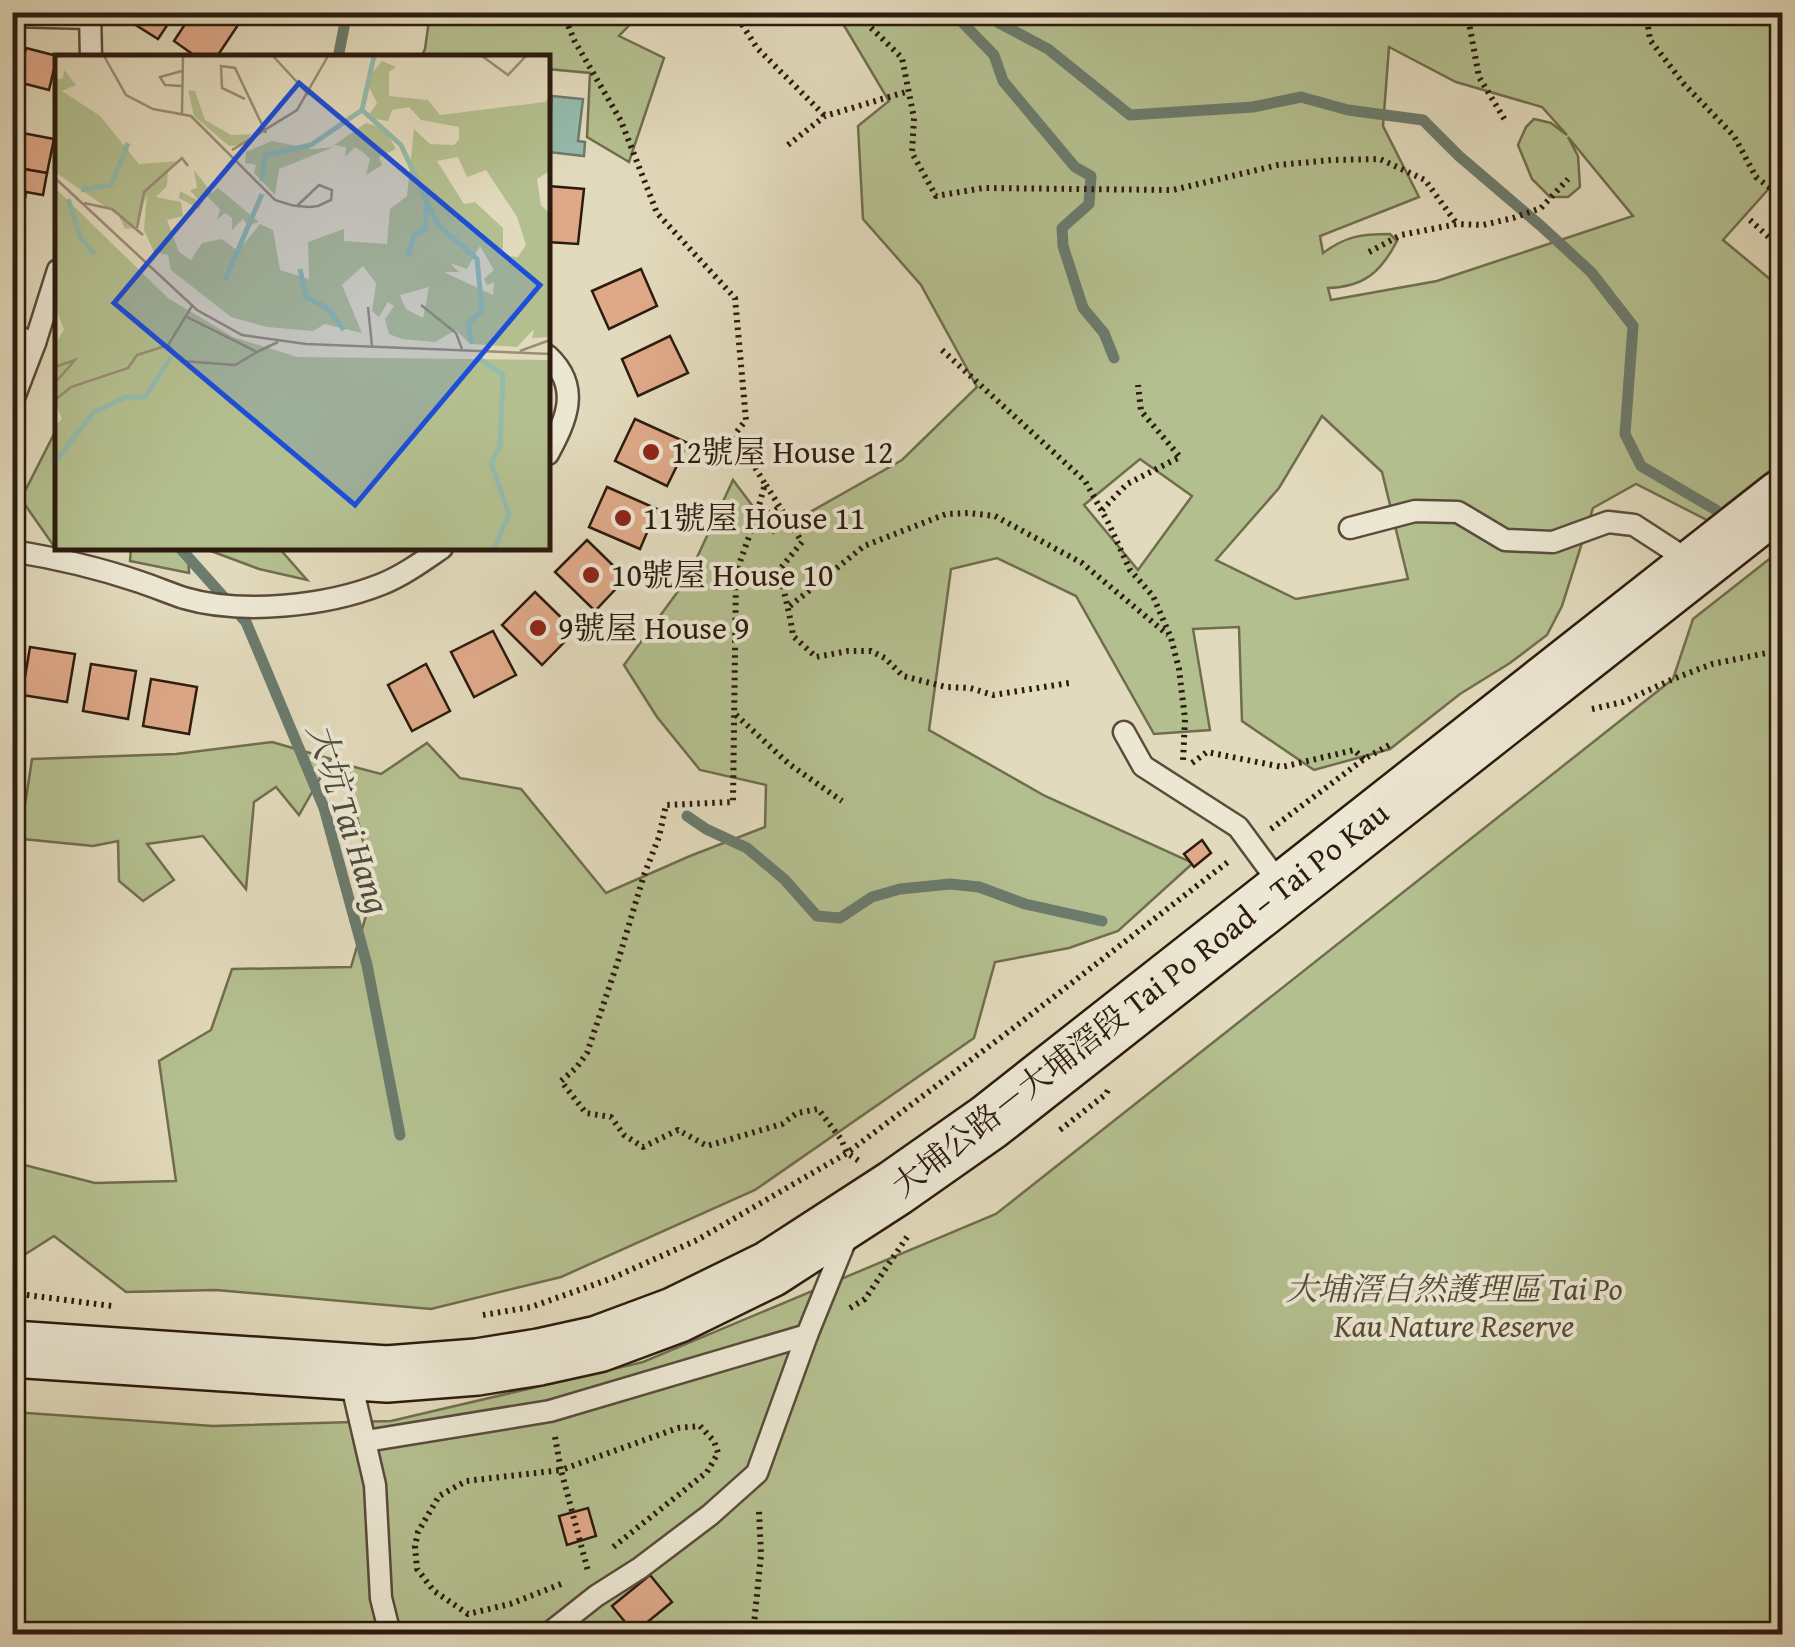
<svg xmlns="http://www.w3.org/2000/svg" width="1795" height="1647" viewBox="0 0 1795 1647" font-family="'Gentium Book Plus','Noto Serif TC',serif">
<rect width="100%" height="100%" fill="#e2dabc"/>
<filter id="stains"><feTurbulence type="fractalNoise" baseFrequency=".002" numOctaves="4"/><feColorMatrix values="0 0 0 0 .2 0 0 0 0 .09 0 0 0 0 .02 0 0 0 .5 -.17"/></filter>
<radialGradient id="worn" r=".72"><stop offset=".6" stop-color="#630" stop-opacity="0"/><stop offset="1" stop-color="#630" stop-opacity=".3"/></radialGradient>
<g fill="#b4bf8f" stroke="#706d4e" stroke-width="2.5" fill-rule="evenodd">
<path d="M641 13 619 36 664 58 629 162 587 137 590 73 548 69V58L421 57 425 49 430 13Z"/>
<path d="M831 13H1782V174L1723 240 1782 289V461L1707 520 1636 484 1593 508 1562 606 1547 635 1510 663 1460 694 1390 749 1314 770 1242 721 1239 627 1193 629 1210 730 1154 734 1076 596 997 558 951 569 929 730 1045 796 1193 863 1118 931 1069 948 995 962 974 1038 755 1190 561 1277 431 1309 216 1290 126 1292 54 1236 13 1262V1162L95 1183 176 1181 159 1061 211 1030 232 969 351 967 372 895 364 845 343 764 381 774 427 743 460 778 521 789 606 893 690 856 765 827 766 785 700 770 657 717 624 665 687 579 733 480 773 533 902 460 977 387 921 285 863 219 858 126 889 101 845 27ZM1389 47 1456 82 1542 107 1567 135 1551 123 1534 119 1526 127 1518 145 1532 179 1550 197H1568L1580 187 1578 156 1568 137 1633 216 1437 281 1331 300 1328 288C1364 287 1381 272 1397 241L1390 234C1361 234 1346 236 1323 253L1320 236 1419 197 1383 126ZM1322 416 1382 472 1408 579 1296 599 1216 560 1279 488ZM1140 459 1192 496 1138 570 1084 505Z"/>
<path d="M57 428 58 548H92L58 552 21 499Z"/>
<path d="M131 548H188L189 573 130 561Z"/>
<path d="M203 548H279L307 580 259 569Z"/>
<path d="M1782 549V1634H13V1412L213 1426 391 1421 643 1362 996 1214 1673 679 1693 619Z"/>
<path d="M272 742 331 759 299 815 276 787 254 802 246 889 203 836 147 844 174 880 143 901 119 881 118 841 93 846 13 838V804L25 805 32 759 176 754Z"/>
</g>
<path fill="#95bbac" stroke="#6b7b6d" stroke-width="2.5" d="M552 96 583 99 578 141 585 142 584 156 548 152Z"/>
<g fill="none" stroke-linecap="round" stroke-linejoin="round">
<g stroke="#6b7b6d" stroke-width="11">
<path d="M958 12 962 22 994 55 1003 81 1075 167 1091 176 1089 204 1062 228 1063 246 1083 308 1104 333 1114 358"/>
<path d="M978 12 1048 49 1130 115 1253 107 1301 97 1348 110 1423 120 1459 156 1541 226 1591 272 1633 326 1625 434 1641 466 1716 510"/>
<path d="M338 58 347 12"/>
<path d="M180 548 246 622 324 808 367 965 400 1135"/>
<path d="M687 816 706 829 747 848 784 879 817 916 840 918 872 897 900 889 950 884 979 887 1025 904 1102 921"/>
</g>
</g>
<g fill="#dfa989" stroke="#2c1b0e" stroke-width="2.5">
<path d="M137 12H176L158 39 131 22Z"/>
<path d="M193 12H233L242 19 216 58H198L174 41Z"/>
<path d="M26 48 57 56 49 90 18 82Z"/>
<path d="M12 131 54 139 47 173 12 167Z"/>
<path d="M12 167 47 173 43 195 26 192 23 210 12 208Z"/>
<path d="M548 186 584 189 578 244 548 242Z"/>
<path d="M641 269 657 306 609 329 592 291Z"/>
<path d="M670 336 688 373 638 396 622 359Z"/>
<path d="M635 419 688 443 667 486 615 461Z"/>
<path d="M607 487 657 509 640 549 589 527Z"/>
<path d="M587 540 626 578 595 611 555 572Z"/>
<path d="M535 592 575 631 542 665 502 625Z"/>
<path d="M493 631 516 675 474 697 451 652Z"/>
<path d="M30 647 75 654 67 702 22 695Z"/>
<path d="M91 664 136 671 128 719 83 711Z"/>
<path d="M426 664 450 711 412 731 388 685Z"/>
<path d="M151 679 197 687 189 734 143 726Z"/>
<path d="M1202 840 1211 853 1194 867 1184 854Z"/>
<path d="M588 1508 596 1536 567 1545 559 1516Z"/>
<path d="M650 1575 672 1602 634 1633 612 1606Z"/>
</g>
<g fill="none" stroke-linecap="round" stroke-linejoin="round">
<defs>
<g id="lane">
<path d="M90 12 91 58"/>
<path d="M12 16 90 18"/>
<path d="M12 335 35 343"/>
<path d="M548 356C581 387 567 419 548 454"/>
<path d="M12 403 35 343 58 270"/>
<path d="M1350 528 1415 511 1458 512 1505 540 1553 542 1608 522 1634 525 1674 551 1690 568"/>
<path d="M12 551C56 558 99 568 140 582 155 587 169 593 184 598 242 615 327 606 382 584 404 575 423 561 442 548"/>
<path d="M1124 732 1143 766 1238 827 1283 888"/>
<path d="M349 1373 375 1485 381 1598 390 1634H393"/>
<path d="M366 1441 550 1411 807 1335 848 1234"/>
<path d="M548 1634 596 1596 640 1568 710 1515 757 1473 807 1335"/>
</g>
<path id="secondary" d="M12 1349 387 1374 477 1367 539 1357 598 1344 676 1315 770 1269 895 1188 989 1122 1782 498"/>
</defs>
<use href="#lane" stroke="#5a4b3a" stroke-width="25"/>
<use href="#secondary" stroke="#2c1b0e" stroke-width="60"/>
<g stroke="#2c1b0e" stroke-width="6" stroke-dasharray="2.5 5" stroke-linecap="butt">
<path d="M563 12 574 40 621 121 657 213 735 298 746 420 735 434 765 484 755 520 736 573 733 802 666 805 659 837 644 875 618 961 587 1053 576 1068 561 1081 586 1113 611 1117 624 1135 643 1147 678 1130 707 1146 782 1124 797 1113 818 1109 841 1139 847 1153 859 1161"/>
<path d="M734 12 757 48 825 116"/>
<path d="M855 12 902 58 914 118 912 153 936 196 983 188 1173 190 1278 165 1332 160 1380 159 1425 180 1457 224"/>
<path d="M1467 12 1479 77 1505 120"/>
<path d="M1646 12 1650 40 1684 84 1734 136 1756 177 1782 197"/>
<path d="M788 145 825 116 909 91"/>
<path d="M1750 220 1773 241 1782 243"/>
<path d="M1369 252 1401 235 1457 224 1483 225 1513 218 1541 208 1568 179"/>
<path d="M942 350 1085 481 1108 522 1130 570 1153 596 1171 638 1179 669 1185 719 1183 761"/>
<path d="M766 485 802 542 780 569C783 592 790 612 793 636L816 657 848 651H871L885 658 903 676 946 687 970 688 993 695 1069 683"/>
<path d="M1102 510 1127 484 1180 457 1141 411 1138 385"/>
<path d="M755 520 779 508"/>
<path d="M790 606 864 546 946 514 969 513 995 516 1082 563 1168 635"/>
<path d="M1592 709 1623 702 1673 679 1712 664 1767 653 1782 652"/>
<path d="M736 715 789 764 842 801"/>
<path d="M1192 763 1207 752 1282 767 1354 750 1364 759"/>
<path d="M1271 829 1364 759 1391 744"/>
<path d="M1060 1130 1106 1094 1108 1090"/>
<path d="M12 1293 112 1306"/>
<path d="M850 1308 865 1299 907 1237"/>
<path d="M483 1315 531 1307 610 1279 697 1240 847 1153 1020 1023 1229 861"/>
<path d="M555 1437 561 1470 678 1428 700 1426 714 1441 718 1453 707 1472 612 1548"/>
<path d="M561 1584 510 1604 468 1614 434 1591 417 1569 415 1546 418 1532 439 1496 466 1481 561 1470 588 1571"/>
<path d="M753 1634 761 1555 759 1511"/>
</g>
<use href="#lane" stroke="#ece7d3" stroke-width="20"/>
<use href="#secondary" stroke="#ece7d3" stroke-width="55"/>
</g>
<g fill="#8f2418" stroke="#ece7d3" stroke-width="4">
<circle cx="651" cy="452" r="10"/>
<circle cx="623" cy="518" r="10"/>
<circle cx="591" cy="575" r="10"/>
<circle cx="538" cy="628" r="10"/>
</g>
<g text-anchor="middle" stroke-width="8" stroke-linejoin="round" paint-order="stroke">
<g font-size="32" fill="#2c1b0e" stroke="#ece7d3" text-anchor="start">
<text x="671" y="463">12號屋 House 12</text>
<text x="643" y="529">11號屋 House 11</text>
<text x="611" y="586">10號屋 House 10</text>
<text x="558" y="639">9號屋 House 9</text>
</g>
<g font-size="32" fill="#2c1b0e" stroke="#ece7d3">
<text transform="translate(1140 999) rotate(-38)" y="11">大埔公路－大埔滘段 Tai Po Road – Tai Po Kau</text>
</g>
<g font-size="32" font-style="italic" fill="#554c35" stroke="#ece7d3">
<text x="1454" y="1300">大埔滘自然護理區 Tai Po<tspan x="1454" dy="37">Kau Nature Reserve</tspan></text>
</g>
<g font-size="35" font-style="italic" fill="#4c4b3d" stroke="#ece7d3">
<text transform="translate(349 818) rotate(72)" y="12">大坑 Tai Hang</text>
</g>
</g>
<g transform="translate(55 55)">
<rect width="495" height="495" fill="#e2dabc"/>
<path d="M327 6 341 12 334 17V41L373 45 385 60 490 47 495 41V116L482 124 486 150 495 159V282L477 283 479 274 462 292 415 289 401 275 380 287 347 284 334 279 330 264 339 251 333 247 324 262 317 256 321 228 308 211 287 230 307 278 270 269 258 276 212 272 176 262 116 215 113 200 99 197 89 175 92 139 80 173 70 174 64 161 0 117V25L8 23 9 15 21 30 7 36 45 61 84 109 126 106 113 115 112 131 101 142 126 147 128 161 112 165 124 197 136 205 147 188 167 184 183 196 205 169 218 175 225 215 254 224 253 187 289 174V186L332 189 335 154 352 141 359 74 375 89 399 90 404 84V72L366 65 354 52 337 55 333 66 312 63 322 48 311 26ZM403 102 412 122 431 115 462 162 471 190 463 202 448 201V173L420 147 409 149 382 106ZM425 191 439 215 429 224 432 230 439 227 438 240 389 217H404L395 208 412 214ZM374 232 368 263 351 254 345 240ZM133 35 140 36 150 65 176 80 196 79 190 90 174 91 139 61ZM311 68 329 73 341 94 324 102 327 110 311 120 315 104 309 98 300 92 290 102 291 92 279 90ZM217 86 257 94 279 92 224 114 220 140 199 118 201 110 190 108 191 97ZM139 115 157 138 163 133 204 167 193 171 188 164 177 175V163L170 158 162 165 165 154 150 139 144 154 124 143 125 136 144 146 135 135 142 133ZM0 133 113 243 178 282 242 302 495 305V494H0V370L7 364 0 348V289L9 275 0 251Z" fill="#b4bf8f" fill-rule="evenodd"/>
<path fill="none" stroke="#95bbac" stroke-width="5" d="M307 55 346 90 383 170 422 204 427 255 413 269 417 289M207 126 210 100 256 90 307 55 319 1M26 135 56 130 73 88M13 144 26 184 40 199M353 201 359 180 371 174V137M245 214 251 242 272 253 289 275M170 225 207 139M422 302 448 320 445 391 436 408 454 459 439 494M0 407 38 358 71 342H90L116 302"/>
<path fill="none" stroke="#998e76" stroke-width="2.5" d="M49 1 71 40 98 54 136 61 220 145 236 150 242 151 255 152 263 151 276 145 277 135 264 130 242 151M218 1 254 40M427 1 453 20 471 1M127 16 105 22 110 30 127 31M190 44 167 33 166 11 180 13 211 78M127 58 128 1M177 95 242 55 273 1M0 123 142 255 187 280 251 289 495 299M29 148 57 154 88 180M82 173 89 137 127 103 133 111M366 250 401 278 407 294M137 251 113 290 127 306 180 310 202 297M313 252 317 291M132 262 202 297 223 287M465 296 495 285M0 312 20 305 0 328M0 345 16 332 73 313 82 300 113 290"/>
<path fill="#1d4ed8" fill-opacity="0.15" stroke="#1d4ed8" stroke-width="5" d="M244 28 485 230 300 450 59 248Z"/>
<rect width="495" height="495" fill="none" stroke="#2c1b0e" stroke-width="5"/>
</g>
<rect width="1795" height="1647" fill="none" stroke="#e2dabc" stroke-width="50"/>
<rect x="15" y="15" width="1765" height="1617" fill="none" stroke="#2c1b0e" stroke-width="5"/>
<rect x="25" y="25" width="1745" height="1597" fill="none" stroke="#2c1b0e" stroke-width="2.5"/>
<rect width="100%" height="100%" filter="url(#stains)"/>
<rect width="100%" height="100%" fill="url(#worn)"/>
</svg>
